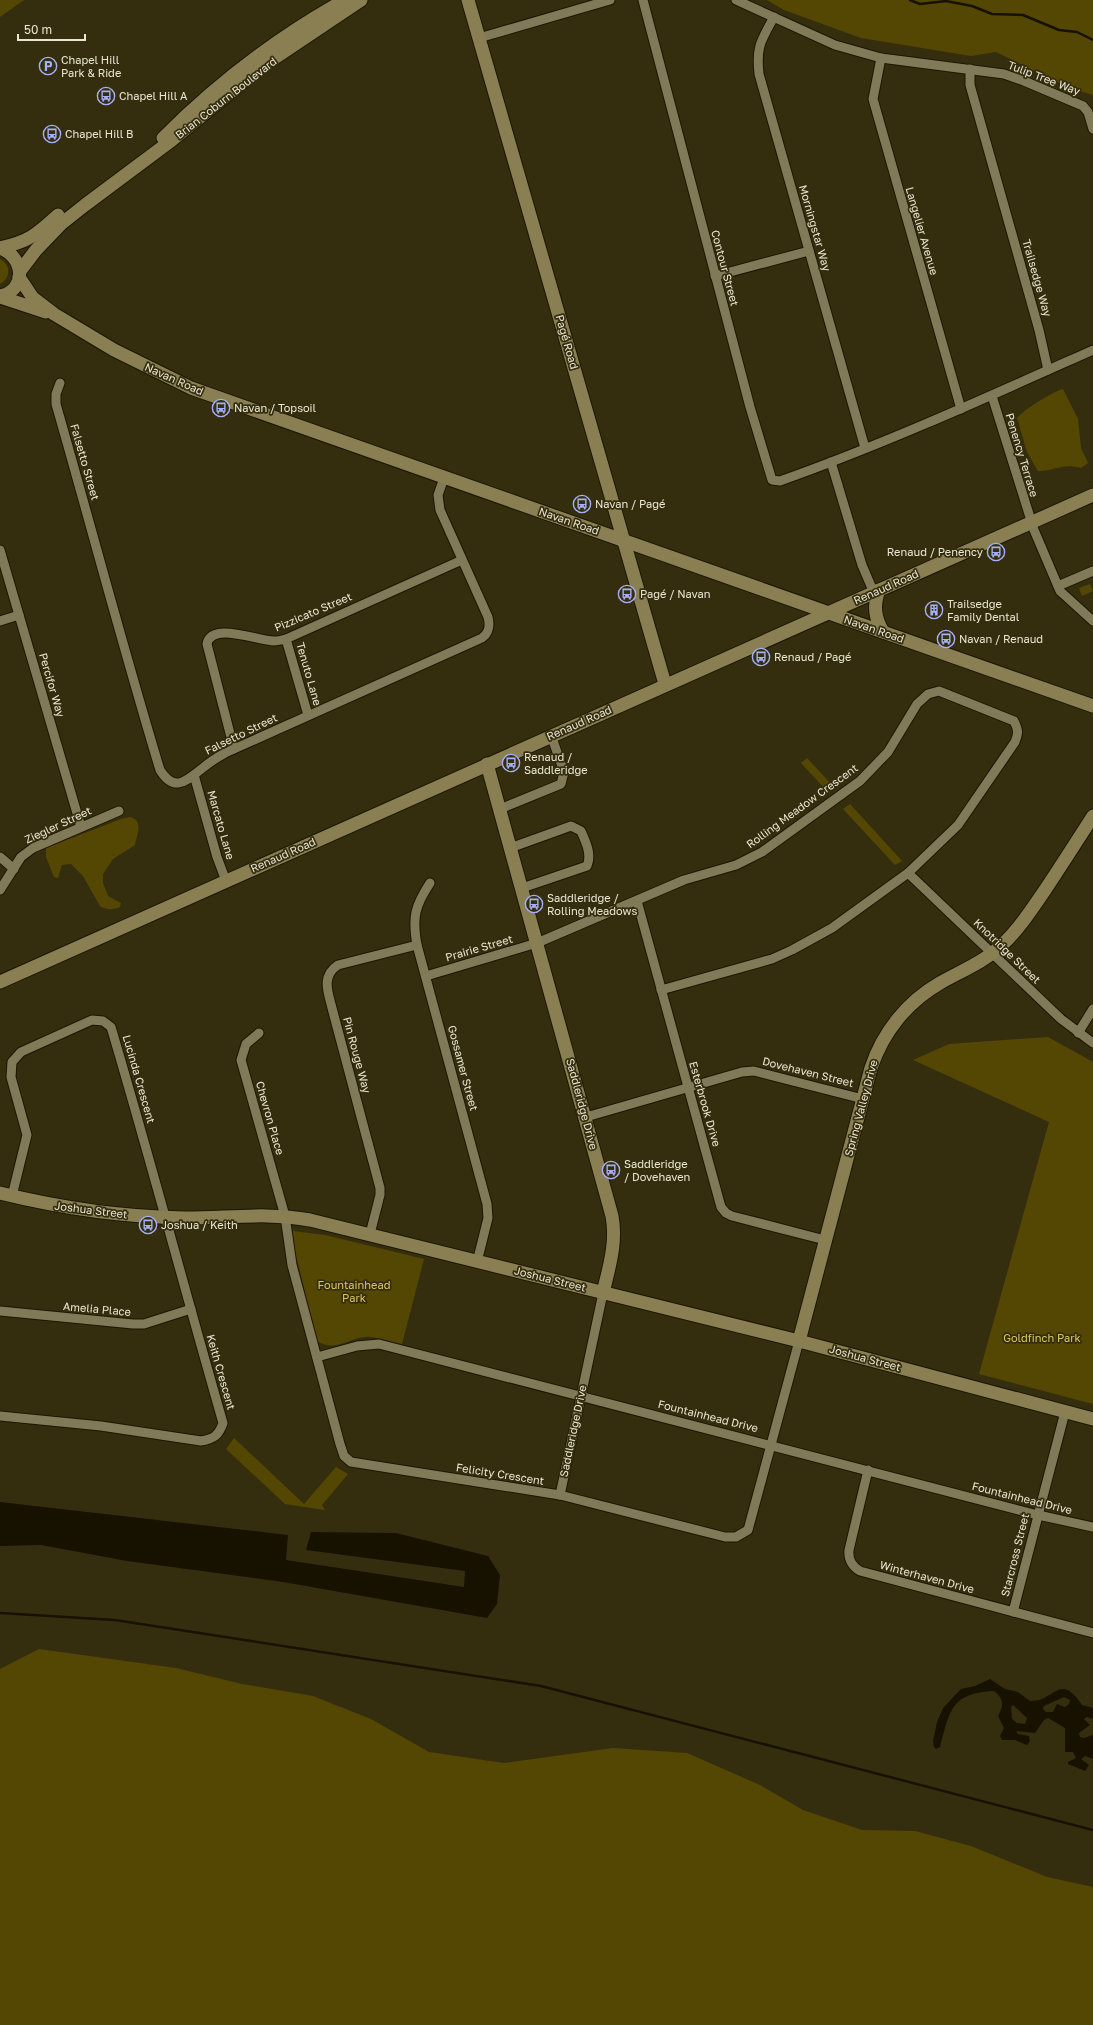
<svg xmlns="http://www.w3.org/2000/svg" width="1093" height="2025" viewBox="0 0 1093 2025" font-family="'Golos Text',sans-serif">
<rect width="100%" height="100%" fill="#352e0e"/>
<g fill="#544704">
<path d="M0 0H24L0 17Z"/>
<path d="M767 0H1093V95L1072 89 996 52 971 56 861 38 784 10Z"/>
<path d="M0 259C11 265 11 278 0 284Z"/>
<path d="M1063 389 1078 419 1081 448 1088 463 1081 468C1062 463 1056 471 1038 471L1027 452 1017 418C1025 409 1052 392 1063 389Z"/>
<path d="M1090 584 1093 591 1082 596 1079 588Z"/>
<path d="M807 758 833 786 827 791 801 763Z"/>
<path d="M850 804 902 861 895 865 843 809Z"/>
<path d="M130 817C144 820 137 835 135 845L113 859 103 874V883L108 896 121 903 120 907C114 910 105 910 100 906L83 876 71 864 62 865 58 878 54 877 46 857V848L121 819Z"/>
<path d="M1048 1037 1093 1062V1404L979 1374 1049 1122 913 1060 949 1044Z"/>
<path d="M293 1231 325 1235 424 1259 402 1344C392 1342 381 1338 371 1337 351 1335 338 1354 317 1341L292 1239Z"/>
<path d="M234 1438 304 1504 336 1467 348 1474 322 1505 325 1510 285 1504 226 1449Z"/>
<path d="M39 1649 176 1668 242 1684 313 1696 371 1719 429 1752 504 1763 613 1748 687 1753 760 1785 803 1810 862 1830 915 1831 971 1846 1047 1877 1093 1887V2025H0V1669Z"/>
</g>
<g fill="#171200" fill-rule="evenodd">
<path d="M0 1502 288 1535 286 1560 464 1587 465 1571 306 1550 311 1532 396 1533 488 1556 500 1575 497 1604 487 1618 283 1582 127 1561 41 1545 0 1546Z"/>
<path d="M990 1679 1005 1689 1018 1692 1030 1701C1055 1702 1059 1671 1082 1705L1093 1708V1719L1087 1717 1084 1719 1090 1725 1079 1733 1080 1737 1084 1738 1093 1735V1759L1085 1756 1081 1759 1089 1765 1085 1771 1068 1764V1762L1076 1758 1073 1752H1065V1728L1048 1718 1044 1720 1035 1733 1016 1731 1018 1734 1029 1736 1030 1741 1027 1745 1015 1740H1002L1000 1736 1004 1728 998 1716C1004 1705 1004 1699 994 1691 951 1693 950 1710 940 1747L936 1749 934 1747 933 1741 937 1722 943 1708 961 1689 975 1686ZM1064 1697 1070 1700 1069 1704 1065 1707 1057 1704 1053 1712H1046L1043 1709 1044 1706ZM1013 1705 1027 1718 1025 1724 1017 1723 1012 1719 1011 1707Z"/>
</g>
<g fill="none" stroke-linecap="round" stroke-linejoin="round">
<g stroke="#171200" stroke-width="2.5">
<path d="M910 0 920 4 946 1 972 6 992 14 1023 15 1059 30 1077 32 1093 40"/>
<path d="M0 1613 115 1620 541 1686 1093 1830"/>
</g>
<defs>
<g id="street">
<path d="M643 0 750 407 772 480 780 481C887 443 990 396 1093 350"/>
<path d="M736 0 835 45 881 58 1004 74 1024 81 1083 106 1088 112 1093 129"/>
<path d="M774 17C761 41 756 46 759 74L865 448"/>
<path d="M479 38 610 0"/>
<path d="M881 58 873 99 961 409"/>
<path d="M970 69V85L1039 330 1048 370"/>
<path d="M715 276 809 251"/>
<path d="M60 383 56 394V404C91 526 123 648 160 770 175 794 187 780 204 767 210 762 218 757 225 753L482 638C490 632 490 625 488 617L440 510 438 495 444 478"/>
<path d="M992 396 1034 530 1060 591 1093 621"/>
<path d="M831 462 862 565 874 593"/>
<path d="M0 550 81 827"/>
<path d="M1058 586 1093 571"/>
<path d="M0 621 19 615"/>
<path d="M286 639 308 715"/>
<path d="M234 749 207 644C211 621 258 641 274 641 278 641 282 640 286 639L462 560"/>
<path d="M194 775 217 857 226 881"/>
<path d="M500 809 561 784 564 772 551 735"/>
<path d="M510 848 571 826 581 831C586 842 592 855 587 866L522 888"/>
<path d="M0 857 14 869"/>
<path d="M908 873 1061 1019 1093 1043"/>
<path d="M430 883C415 906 412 917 417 945L487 1204 488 1218 477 1262"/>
<path d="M0 890 21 857 33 848 119 811"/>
<path d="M637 901 721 1207 726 1213 732 1216 825 1240"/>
<path d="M426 976 537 943 684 880 736 865 762 852 860 781 888 752 917 704 928 694 939 691 1014 721C1018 729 1019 733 1015 742L958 825 908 873 832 928 792 950 772 959 661 990"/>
<path d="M259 1033 246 1044 241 1060 285 1216 292 1265 340 1444 344 1456 351 1462 560 1495 725 1537H736L748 1530 799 1341"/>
<path d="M1078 1033 1093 1009"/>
<path d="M586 1117 742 1072 754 1071 863 1099"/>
<path d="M370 1234 380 1195V1188L332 1008C328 992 321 976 338 965L417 945"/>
<path d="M0 1311 133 1324H144L191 1309"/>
<path d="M317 1357 357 1346 379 1344 1038 1515 1093 1527"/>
<path d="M0 1416 101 1426 201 1441C214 1439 219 1435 223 1423 185 1291 150 1158 111 1027L103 1021 92 1020 21 1052 12 1062 11 1077 27 1135 12 1196"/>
<path d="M868 1470 849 1550C848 1560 852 1566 860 1571L1093 1633"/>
<path d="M560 1495 603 1293"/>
<path d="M1013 1612 1065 1412"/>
</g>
<g id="secondary">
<path d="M468 0 665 684"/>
<path d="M163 138C217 84 278 37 345 0"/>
<path d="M0 248C30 241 36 235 58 215"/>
<path d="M0 248C24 256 28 290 0 296"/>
<path d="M20 271 36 250 61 224 85 205 172 140 264 65 361 0"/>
<path d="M19 277 33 298 54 314 114 350 191 388 1093 706"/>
<path d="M0 297 46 312"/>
<path d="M879 590C873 606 875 618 883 632"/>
<path d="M487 764 612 1216C617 1243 609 1267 603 1293"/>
<path d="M0 982 1093 495"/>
<path d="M0 1193C61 1208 123 1217 186 1218 228 1218 268 1212 310 1220L799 1341 1093 1419"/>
<path d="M799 1341 871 1068C883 1032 907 1002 940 983 961 971 984 962 1002 945 1019 929 1032 909 1045 890 1061 866 1077 841 1093 816"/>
</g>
</defs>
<use href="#street" stroke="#1c1601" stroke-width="11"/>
<use href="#secondary" stroke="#1c1601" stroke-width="15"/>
<use href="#street" stroke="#817a58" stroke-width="9"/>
<use href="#secondary" stroke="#897f53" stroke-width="13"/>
</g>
<defs>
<symbol id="parking-ring" viewBox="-11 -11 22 22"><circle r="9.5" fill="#352e0e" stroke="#a6b1fc" stroke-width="1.5"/><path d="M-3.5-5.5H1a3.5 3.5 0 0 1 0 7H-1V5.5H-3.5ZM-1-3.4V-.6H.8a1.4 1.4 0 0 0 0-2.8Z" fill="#a6b1fc"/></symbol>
<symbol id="bus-ring" viewBox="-11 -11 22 22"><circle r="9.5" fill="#352e0e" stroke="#a6b1fc" stroke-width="1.5"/><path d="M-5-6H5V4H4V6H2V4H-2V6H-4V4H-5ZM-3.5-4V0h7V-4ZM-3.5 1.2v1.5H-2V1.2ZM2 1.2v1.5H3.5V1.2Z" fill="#a6b1fc"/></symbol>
<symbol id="building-ring" viewBox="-11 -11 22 22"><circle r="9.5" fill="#352e0e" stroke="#a6b1fc" stroke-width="1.5"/><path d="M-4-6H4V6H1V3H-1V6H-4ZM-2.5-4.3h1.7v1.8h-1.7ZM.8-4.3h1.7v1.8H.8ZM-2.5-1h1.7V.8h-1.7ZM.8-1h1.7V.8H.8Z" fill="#a6b1fc"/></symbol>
</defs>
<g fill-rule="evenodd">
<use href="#parking-ring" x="38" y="56" width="20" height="20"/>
<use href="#bus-ring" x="96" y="86" width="20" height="20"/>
<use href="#bus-ring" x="42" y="124" width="20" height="20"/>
<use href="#bus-ring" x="211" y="398" width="20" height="20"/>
<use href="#bus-ring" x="572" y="494" width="20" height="20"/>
<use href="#bus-ring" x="986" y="542" width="20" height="20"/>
<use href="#bus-ring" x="617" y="584" width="20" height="20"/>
<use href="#building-ring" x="924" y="600" width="20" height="20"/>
<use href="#bus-ring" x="936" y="629" width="20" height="20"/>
<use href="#bus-ring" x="751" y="647" width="20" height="20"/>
<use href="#bus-ring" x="501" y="753" width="20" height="20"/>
<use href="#bus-ring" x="524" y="894" width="20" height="20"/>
<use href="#bus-ring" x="601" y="1160" width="20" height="20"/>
<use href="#bus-ring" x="138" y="1215" width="20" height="20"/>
</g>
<g text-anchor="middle" stroke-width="3.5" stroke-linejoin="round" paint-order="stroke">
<g font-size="11" fill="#eae6d4" stroke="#352e0e" text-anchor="start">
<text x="61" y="64">Chapel Hill<tspan x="61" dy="13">Park &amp; Ride</tspan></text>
<text x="119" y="100">Chapel Hill A</text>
<text x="65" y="138">Chapel Hill B</text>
<text x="234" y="412">Navan / Topsoil</text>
<text x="595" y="508">Navan / Pagé</text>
<text x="983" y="556" text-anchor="end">Renaud / Penency</text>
<text x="640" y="598">Pagé / Navan</text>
<text x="947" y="608">Trailsedge<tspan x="947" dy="13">Family Dental</tspan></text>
<text x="959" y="643">Navan / Renaud</text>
<text x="774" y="661">Renaud / Pagé</text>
<text x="524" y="761">Renaud /<tspan x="524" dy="13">Saddleridge</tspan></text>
<text x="547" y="902">Saddleridge /<tspan x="547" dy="13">Rolling Meadows</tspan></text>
<text x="624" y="1168">Saddleridge<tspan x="624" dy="13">/ Dovehaven</tspan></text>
<text x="161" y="1229">Joshua / Keith</text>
</g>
<g font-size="11" fill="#eae6d4" stroke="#352e0e">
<text transform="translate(1044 78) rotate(21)" y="4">Tulip Tree Way</text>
<text transform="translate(226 98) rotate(-38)" y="4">Brian Coburn Boulevard</text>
<text transform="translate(815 228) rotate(74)" y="4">Morningstar Way</text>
<text transform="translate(922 231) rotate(74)" y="4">Langelier Avenue</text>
<text transform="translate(725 268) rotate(75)" y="4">Contour Street</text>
<text transform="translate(1037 278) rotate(74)" y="4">Trailsedge Way</text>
<text transform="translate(567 342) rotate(74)" y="4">Pagé Road</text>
<text transform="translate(174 379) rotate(24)" y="4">Navan Road</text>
<text transform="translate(1022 455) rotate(73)" y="4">Penency Terrace</text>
<text transform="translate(85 462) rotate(74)" y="4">Falsetto Street</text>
<text transform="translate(569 521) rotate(19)" y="4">Navan Road</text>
<text transform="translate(886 587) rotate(-24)" y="4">Renaud Road</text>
<text transform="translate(313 612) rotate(-23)" y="4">Pizzicato Street</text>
<text transform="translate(874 629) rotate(19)" y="4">Navan Road</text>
<text transform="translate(309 674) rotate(74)" y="4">Tenuto Lane</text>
<text transform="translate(52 685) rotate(74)" y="4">Percifor Way</text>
<text transform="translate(579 723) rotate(-24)" y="4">Renaud Road</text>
<text transform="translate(241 734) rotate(-26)" y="4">Falsetto Street</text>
<text transform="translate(802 806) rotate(-36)" y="4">Rolling Meadow Crescent</text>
<text transform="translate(58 825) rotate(-25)" y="4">Ziegler Street</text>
<text transform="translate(221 825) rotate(74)" y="4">Marcato Lane</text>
<text transform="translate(283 855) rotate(-24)" y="4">Renaud Road</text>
<text transform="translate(479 948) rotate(-16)" y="4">Prairie Street</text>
<text transform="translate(1007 951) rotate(44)" y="4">Knotridge Street</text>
<text transform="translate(357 1055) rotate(75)" y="4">Pin Rouge Way</text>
<text transform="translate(463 1068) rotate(75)" y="4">Gossamer Street</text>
<text transform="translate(808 1072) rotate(14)" y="4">Dovehaven Street</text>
<text transform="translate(139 1079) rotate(74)" y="4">Lucinda Crescent</text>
<text transform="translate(582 1104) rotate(75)" y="4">Saddleridge Drive</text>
<text transform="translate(705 1104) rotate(74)" y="4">Esterbrook Drive</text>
<text transform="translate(861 1108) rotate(-75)" y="4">Spring Valley Drive</text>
<text transform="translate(270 1118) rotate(74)" y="4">Chevron Place</text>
<text transform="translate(91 1210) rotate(7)" y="4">Joshua Street</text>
<text transform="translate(550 1279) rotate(14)" y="4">Joshua Street</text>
<text transform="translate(97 1309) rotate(5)" y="4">Amelia Place</text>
<text transform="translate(865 1358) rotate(15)" y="4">Joshua Street</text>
<text transform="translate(221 1372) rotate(74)" y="4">Keith Crescent</text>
<text transform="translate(708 1416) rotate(14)" y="4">Fountainhead Drive</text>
<text transform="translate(573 1431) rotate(-78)" y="4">Saddleridge Drive</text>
<text transform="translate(500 1474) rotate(9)" y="4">Felicity Crescent</text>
<text transform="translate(1022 1498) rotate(14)" y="4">Fountainhead Drive</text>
<text transform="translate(1015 1555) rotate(-76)" y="4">Starcross Street</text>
<text transform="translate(927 1577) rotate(15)" y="4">Winterhaven Drive</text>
</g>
<g font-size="11" fill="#ddc65f" stroke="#352e0e">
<text x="354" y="1289">Fountainhead<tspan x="354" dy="13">Park</tspan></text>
<text x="1042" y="1342">Goldfinch Park</text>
</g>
</g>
<path d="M18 34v6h67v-6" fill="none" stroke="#eae6d4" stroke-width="2"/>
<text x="24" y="34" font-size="12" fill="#eae6d4" stroke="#352e0e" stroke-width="3" paint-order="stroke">50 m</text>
</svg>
